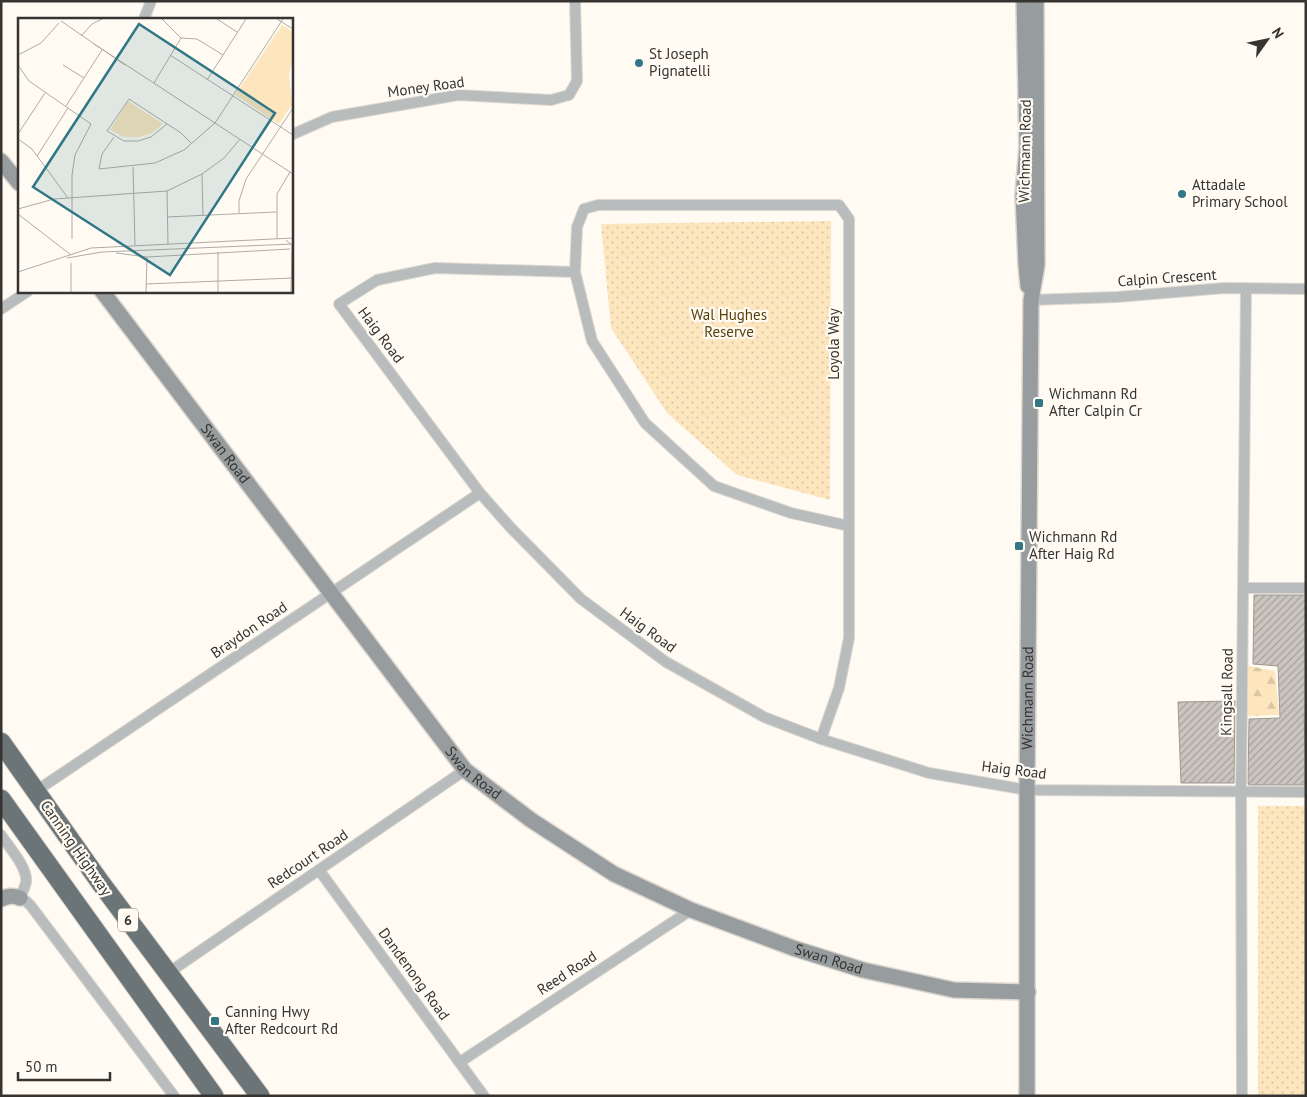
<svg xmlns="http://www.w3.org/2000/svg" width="1307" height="1097" viewBox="0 0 1307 1097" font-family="'PT Sans',sans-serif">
<defs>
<pattern id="forest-firs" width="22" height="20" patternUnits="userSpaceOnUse" patternTransform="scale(1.25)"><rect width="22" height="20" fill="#fde6be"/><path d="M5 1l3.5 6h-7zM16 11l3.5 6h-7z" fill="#d9c6a4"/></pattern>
<pattern id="park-dots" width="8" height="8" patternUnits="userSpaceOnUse" patternTransform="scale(1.25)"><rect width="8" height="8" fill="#fde6be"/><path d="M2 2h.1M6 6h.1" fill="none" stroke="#d9c6a4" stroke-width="1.8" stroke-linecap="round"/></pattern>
<pattern id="building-hatch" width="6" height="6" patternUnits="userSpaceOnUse" patternTransform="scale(1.25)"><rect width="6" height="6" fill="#cac5be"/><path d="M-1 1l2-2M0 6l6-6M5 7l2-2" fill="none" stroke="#a5a19b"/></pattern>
</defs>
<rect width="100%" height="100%" fill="#fffbf3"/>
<path fill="url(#forest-firs)" d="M1244 665 1275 671 1279 715 1245 716Z"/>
<g fill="url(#park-dots)">
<path d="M831 221 830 500 737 475 667 413 611 328 601 224Z"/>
<rect x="1258" y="806" width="48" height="290"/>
</g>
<g fill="url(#building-hatch)" stroke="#9d9992">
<path d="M1254 595H1306V715H1304L1306 769 1305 785H1249L1248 783 1249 719 1280 718 1278 666 1253 664Z"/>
<path d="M1235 701 1234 783H1181L1178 702Z"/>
</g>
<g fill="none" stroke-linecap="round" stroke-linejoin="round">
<defs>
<g id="street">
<path d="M144 19 151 1"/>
<path d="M291 135 332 117 458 95 551 100 569 95 577 81 575 1"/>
<path d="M575 272 435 268 377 280 339 304 480 493 511 528 581 599 666 662 764 717 821 739 929 773 1027 790 1306 792"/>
<path d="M1031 300 1117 297 1224 288 1306 289"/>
<path d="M1 309 28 291"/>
<path d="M1243 588H1306"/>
<path d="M821 739 839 688 849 638V219L839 205H598L584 209 577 227 575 272 592 341 645 423 714 486 791 513 849 526"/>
<path d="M36 791 480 493"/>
<path d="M1 835C9 847 28 868 26 882 25 887 22 893 20 898L26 901 31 906 174 1096"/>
<path d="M319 870 484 1096"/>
<path d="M168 973 465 770"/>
<path d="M460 1062 691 910"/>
<path d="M1242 1096 1241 792 1246 288"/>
</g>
<g id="secondary">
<path d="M1024 1 1027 147 1023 195 1026 265 1028 286"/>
<path d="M1 161 19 183"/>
<path id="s1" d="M102 291 465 770 531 820 614 874 691 910 793 948 863 970 954 990 1028 992"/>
<path d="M1 899C8 896 13 895 20 898"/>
<path id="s2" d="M1027 1096V790L1031 300 1037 265 1036 1"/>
</g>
<g id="highway">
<path d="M1 742 100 882 260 1096"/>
<path d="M1 799 214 1096"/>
</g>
</defs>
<use href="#street" stroke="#dbd7d0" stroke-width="12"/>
<use href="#secondary" stroke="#dbd7d0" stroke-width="18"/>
<use href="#highway" stroke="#dbd7d0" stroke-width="21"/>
<use href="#street" stroke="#b8bcbd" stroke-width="10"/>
<use href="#secondary" stroke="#979d9f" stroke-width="15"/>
<use href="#highway" stroke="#6b7477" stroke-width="19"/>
</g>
<g fill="#327786" stroke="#fffbf3" stroke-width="2">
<circle cx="639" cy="63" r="5"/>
<circle cx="1182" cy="194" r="5"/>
<rect x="1034" y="398" width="10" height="10" rx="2.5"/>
<rect x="1014" y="541" width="10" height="10" rx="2.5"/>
<rect x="210" y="1016" width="10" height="10" rx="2.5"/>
</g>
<g text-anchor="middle" stroke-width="4.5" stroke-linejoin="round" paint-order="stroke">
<rect fill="#fffbf3" stroke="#72706b" stroke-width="1" x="118" y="908.5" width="20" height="23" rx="4"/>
<g font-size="14" font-weight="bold" fill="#363431">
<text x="128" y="925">6</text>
</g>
<g font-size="15" fill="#363431" stroke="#fffbf3" text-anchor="start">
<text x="649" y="59">St Joseph<tspan x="649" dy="17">Pignatelli</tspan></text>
<text x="1192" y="190">Attadale<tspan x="1192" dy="17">Primary School</tspan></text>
<text x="1049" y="399">Wichmann Rd<tspan x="1049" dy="17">After Calpin Cr</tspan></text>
<text x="1029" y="542">Wichmann Rd<tspan x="1029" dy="17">After Haig Rd</tspan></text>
<text x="225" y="1017">Canning Hwy<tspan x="225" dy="17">After Redcourt Rd</tspan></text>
</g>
<g font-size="15" fill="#363431" stroke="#fffbf3">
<text transform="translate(426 87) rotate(-8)" y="5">Money Road</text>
<text transform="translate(1025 151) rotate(-89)" y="5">Wichmann Road</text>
<text transform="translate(1167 278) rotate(-4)" y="5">Calpin Crescent</text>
<text transform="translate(381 335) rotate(53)" y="5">Haig Road</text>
<text transform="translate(834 344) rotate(-90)" y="5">Loyola Way</text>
<text dy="5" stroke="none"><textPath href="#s1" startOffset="204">Swan Road</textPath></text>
<text transform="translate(249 630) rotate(-34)" y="5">Braydon Road</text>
<text transform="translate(648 630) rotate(36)" y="5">Haig Road</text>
<text transform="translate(1227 692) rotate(-89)" y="5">Kingsall Road</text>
<text dy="5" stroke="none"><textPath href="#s2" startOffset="398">Wichmann Road</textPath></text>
<text transform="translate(1014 770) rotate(7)" y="5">Haig Road</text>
<text dy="5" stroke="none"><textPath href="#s1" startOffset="609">Swan Road</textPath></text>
<text transform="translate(76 848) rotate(55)" y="5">Canning Highway</text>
<text transform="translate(308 859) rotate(-34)" y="5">Redcourt Road</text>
<text dy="5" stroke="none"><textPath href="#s1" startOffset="1014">Swan Road</textPath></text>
<text transform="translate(567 973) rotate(-33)" y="5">Reed Road</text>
<text transform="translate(414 974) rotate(54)" y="5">Dandenong Road</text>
</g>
<g font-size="15" fill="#563e08" stroke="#fffbf3">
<text x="729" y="320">Wal Hughes<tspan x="729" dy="17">Reserve</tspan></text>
</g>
</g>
<g transform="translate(18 18)">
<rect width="275" height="275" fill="#fffbf3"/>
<path d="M264 7 275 14V41L271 56 274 87 261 106 217 77ZM110 83 145 106 134 115 121 119H106L92 112Z" fill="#fde6be"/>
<path fill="none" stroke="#afaba5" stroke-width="1" d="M199 1 219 14M259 1 275 11M43 3 107 47M63 18 74 6 84 1M163 20 179 21 205 37M76 26 275 156M0 37 23 25 41 5M152 37 275 117M0 47 11 63 73 106 57 137 54 157V221M45 47 66 60M275 48V72M189 62 228 1M136 65 163 20 144 1M48 88 84 32M149 106 133 119 120 123H106L89 113 111 81 163 115 174 126M0 116 27 75M96 119 84 136 81 151 137 145 166 132 197 105 265 1M0 121 14 131 50 180M19 138 50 90M115 149 117 227M184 156 185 197M149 173 150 226M0 191 36 181 149 173 184 156 206 140 222 121M221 195V183L228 161 275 90M0 196 53 237M149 199 258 194M259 221V176L272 154M268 222 274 227 273 274M200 234V274M98 235 129 239 272 231M49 240 84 234 275 226M53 245V274M0 254 73 230 275 220M128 266 275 260M128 274 129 239"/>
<path fill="#327786" fill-opacity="0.15" stroke="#327786" stroke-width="2.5" d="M121 6 257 95 152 257 15 169Z"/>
<rect width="275" height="275" fill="none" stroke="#363431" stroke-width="2.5"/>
</g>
<rect width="1307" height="1097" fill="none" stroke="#363431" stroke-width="5"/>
<g transform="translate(1267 40) rotate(57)" stroke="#fffbf3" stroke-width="4" paint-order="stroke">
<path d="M0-4L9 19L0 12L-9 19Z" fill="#363431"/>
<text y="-8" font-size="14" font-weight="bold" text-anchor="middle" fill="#363431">N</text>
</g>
<path d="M18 1072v8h92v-8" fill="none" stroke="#363431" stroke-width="2.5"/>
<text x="25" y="1072" font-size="15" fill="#363431" stroke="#fffbf3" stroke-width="4" paint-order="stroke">50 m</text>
</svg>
